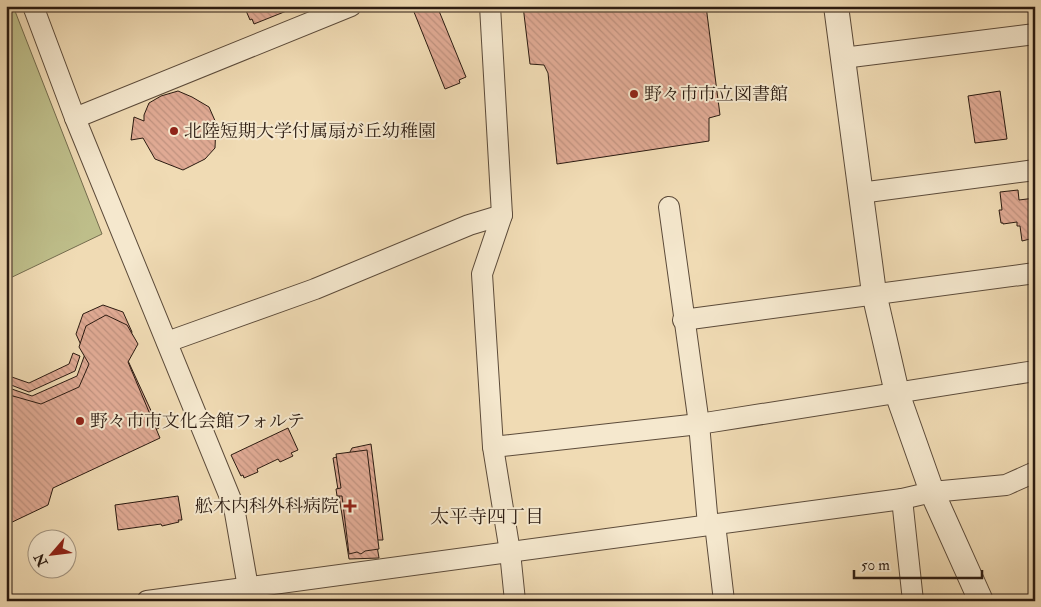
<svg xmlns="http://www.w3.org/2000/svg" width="1041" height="607" viewBox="0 0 1041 607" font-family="'IM FELL Double Pica','Noto Serif JP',serif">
<defs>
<pattern id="building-back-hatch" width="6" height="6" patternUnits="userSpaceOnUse" patternTransform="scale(1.25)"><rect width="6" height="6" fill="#e0aa94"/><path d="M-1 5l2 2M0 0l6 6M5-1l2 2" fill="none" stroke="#c0927f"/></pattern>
</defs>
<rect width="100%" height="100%" fill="#f0dbb4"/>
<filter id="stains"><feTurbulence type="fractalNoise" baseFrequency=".004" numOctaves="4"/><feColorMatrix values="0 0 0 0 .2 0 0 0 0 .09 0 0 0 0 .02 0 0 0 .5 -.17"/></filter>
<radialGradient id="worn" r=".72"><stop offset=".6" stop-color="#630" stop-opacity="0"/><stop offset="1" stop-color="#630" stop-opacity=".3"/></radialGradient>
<path fill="#bebe8a" stroke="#746c4e" d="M6 6H13L102 234 6 280Z"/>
<g fill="url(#building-back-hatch)" stroke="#2b1b11">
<path d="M244 6H287L289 10 254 24 252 19 250 20Z"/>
<path d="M437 6 466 77 459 80 460 83 445 89 412 7Z"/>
<path d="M523 6H706L720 115 709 118V141L557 164 548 73 544 65 530 64Z"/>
<path d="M178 91 192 97 209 107 216 123 215 148 205 159 183 170 155 159 143 138 131 140 134 117 144 121V115L149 103 161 96Z"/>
<path d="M1000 91 1007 139 975 143 968 96Z"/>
<path d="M1018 190 1019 200 1035 198V250H1031L1030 239 1022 241 1020 226H1017V222L1003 224V223H1001L999 210H1002L1000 192Z"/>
<path d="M103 305 123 312 132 332 124 352 159 428 40 483 33 502 6 514V387L32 396 77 376 85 354 76 334 83 314Z"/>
<path d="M106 315 127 325 138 344 128 362 160 438 53 488 48 505 6 525V394L41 404 79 387 89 364 79 347 86 326Z"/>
<path d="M73 353 80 356 75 371 29 392 6 383V375L29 383 69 364Z"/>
<path d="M288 428 298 450 291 453 293 456 280 462 278 459 257 469 258 472 244 478 243 475 241 476 231 455Z"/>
<path d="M371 444 383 540H376L379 558 349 559 333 458 349 454 352 448Z"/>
<path d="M367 450 379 549 365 551 361 554 357 552 349 554 342 496H337L336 489 341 488 336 454Z"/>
<path d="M178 496 182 520H178L179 522 162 526 161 524 118 530 115 505Z"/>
</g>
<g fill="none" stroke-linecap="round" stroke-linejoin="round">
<defs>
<g id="minor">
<path d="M33 6 75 118 234 507 250 599"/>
<path d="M490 6 502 215 482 274 493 447 510 552 515 601"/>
<path d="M843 58 1035 34"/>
<path d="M75 118 351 6"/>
<path d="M860 193 1035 170"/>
<path d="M669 207 699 424 708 525"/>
<path d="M683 320 1035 273"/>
<path d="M167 342 315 289 469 225 502 215"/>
<path d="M493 447 699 424 1035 371"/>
<path d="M902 499 913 601"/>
<path d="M715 524 724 601"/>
<path d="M147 601 902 499 932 492 1006 485 1035 472"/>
</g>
<path id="tertiary" d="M836 6 874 293 897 393 932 492 981 601"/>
</defs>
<use href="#minor" stroke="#5c4b3a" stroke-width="22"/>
<use href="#tertiary" stroke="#5c4b3a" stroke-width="26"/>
<use href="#minor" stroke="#f5e8ce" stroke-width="20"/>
<use href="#tertiary" stroke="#f5e8ce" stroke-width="24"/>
</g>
<g fill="#8f2418" stroke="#f5e8ce" stroke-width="2">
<circle cx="634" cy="94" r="5"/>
<circle cx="174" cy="131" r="5"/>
<circle cx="80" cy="421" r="5"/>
<path d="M347.5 498.5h5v5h5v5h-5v5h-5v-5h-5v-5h5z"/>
</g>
<g text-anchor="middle" stroke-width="4" stroke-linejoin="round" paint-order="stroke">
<g font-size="18" fill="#2b1b11" stroke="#f5e8ce" text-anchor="start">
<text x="644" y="100">野々市市立図書館</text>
<text x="184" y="137">北陸短期大学付属扇が丘幼稚園</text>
<text x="90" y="427">野々市市文化会館フォルテ</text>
<text x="339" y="512" text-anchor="end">舩木内科外科病院</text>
</g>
<g font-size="19" fill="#2b1b11" stroke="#f5e8ce">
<text x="487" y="523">太平寺四丁目</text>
</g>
</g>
<rect width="1041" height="607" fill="none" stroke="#f0dbb4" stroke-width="25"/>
<rect x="8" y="8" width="1026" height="592" fill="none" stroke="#2b1b11" stroke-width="2.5"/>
<rect x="12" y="12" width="1016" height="582" fill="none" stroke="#2b1b11"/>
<g transform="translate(52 554) rotate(242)"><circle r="24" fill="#f5e8ce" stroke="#a49682"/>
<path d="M0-4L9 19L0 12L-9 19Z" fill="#8f2418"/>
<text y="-8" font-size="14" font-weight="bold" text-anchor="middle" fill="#2b1b11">N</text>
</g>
<path d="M854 570v8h128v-8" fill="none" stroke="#2b1b11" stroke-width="2.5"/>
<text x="861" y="570" font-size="15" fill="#2b1b11" stroke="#f5e8ce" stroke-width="4" paint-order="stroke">50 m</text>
<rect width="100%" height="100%" filter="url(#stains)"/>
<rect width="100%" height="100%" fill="url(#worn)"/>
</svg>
